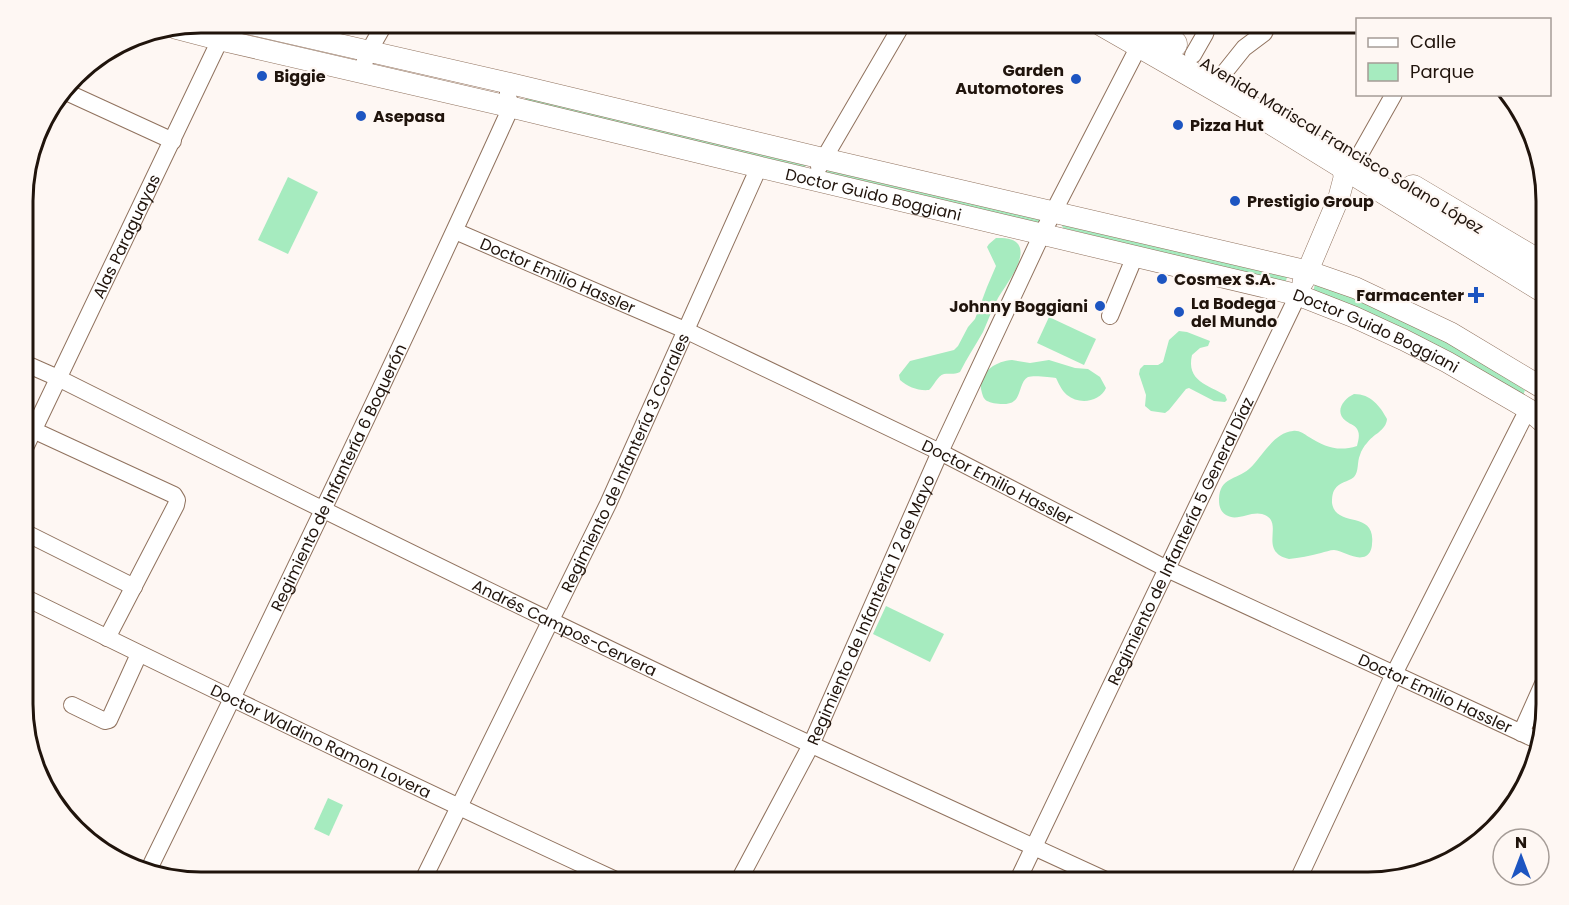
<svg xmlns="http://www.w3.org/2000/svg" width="1569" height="905" viewBox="0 0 1569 905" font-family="Poppins,sans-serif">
<rect width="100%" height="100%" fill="#fef7f3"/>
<g fill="#a6ebbf">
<path d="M525 94 808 165 802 168 526 101Z"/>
<path d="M826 164 1043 212 1039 223 827 173 825 171Z"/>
<path d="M288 177 318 192 288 254 258 240Z"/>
<path d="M1061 223 1287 277 1286 281 1281 283 1063 228Z"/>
<path d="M996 238C1005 238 1017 238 1020 248 1024 263 1005 286 998 298 992 309 988 321 983 332 975 346 967 358 960 372 953 375 950 373 944 374 937 376 934 386 929 390 918 391 908 387 900 380L899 375 910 361 954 350 958 346 968 327 975 319 987 287 996 266 987 247 989 244Z"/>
<path d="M1319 282 1449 342 1525 390 1523 396 1313 292 1315 284Z"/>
<path d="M1049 317 1096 339 1084 365 1037 343Z"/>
<path d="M1179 331 1187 332 1210 341 1208 346 1200 348 1192 355C1186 381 1208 385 1225 395L1227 400 1225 402 1214 401 1189 388 1186 389 1169 410 1165 413 1151 411 1145 406 1146 395 1139 374 1140 369 1144 365H1158L1163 362 1169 340Z"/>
<path d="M1012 360 1030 363 1049 360 1075 368 1088 369 1100 377 1106 388C1100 402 1079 405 1067 395 1062 391 1059 384 1056 378 1051 377 1033 375 1028 377 1020 381 1021 396 1014 401 1009 406 993 404 987 401 983 399 982 393 981 389 979 372 996 361 1012 360Z"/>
<path d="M1354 394C1371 394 1380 406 1387 419 1386 431 1373 434 1367 443 1364 446 1361 451 1360 455 1357 461 1359 472 1354 477 1348 482 1339 482 1335 489 1332 493 1332 499 1332 503 1336 529 1376 509 1372 544 1372 548 1370 554 1366 556 1356 561 1344 551 1334 550 1330 550 1325 552 1321 553 1310 556 1299 558 1289 559 1256 551 1287 521 1262 514 1250 511 1237 522 1226 515 1220 511 1219 506 1219 499 1220 477 1236 480 1249 469 1263 456 1273 433 1293 431 1299 430 1304 434 1309 437 1325 447 1338 452 1357 446 1358 441 1360 436 1358 431 1356 425 1351 425 1346 421 1334 412 1343 399 1354 394Z"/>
<path d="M886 606 944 634 930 662 873 634Z"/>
<path d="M328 798 343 805 329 836 314 829Z"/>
</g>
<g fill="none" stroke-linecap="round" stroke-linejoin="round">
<defs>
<g id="minor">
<path d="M1193 55 1205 34 1209 23"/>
<path d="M361 71 369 51 385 23"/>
<path d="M1224 73 1244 48 1264 33 1269 23"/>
<path d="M64 91 173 141"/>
<path d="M1359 156 1394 94"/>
<path d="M819 167 903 23"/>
<path id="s1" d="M455 231 685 330 940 452 1167 569 1539 741"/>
<path d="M1110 316 1135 256"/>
<path id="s2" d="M24 363 58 378C308 503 559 627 812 745 911 791 1011 836 1110 882"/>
<path d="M33 430 174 495 177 500 176 505 107 638"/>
<path id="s3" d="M24 450 228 23"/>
<path d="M24 532 134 587"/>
<path id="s4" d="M24 597C222 694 420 790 620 882"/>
<path d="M72 705 105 721 109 720 139 654"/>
<path d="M1521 733 1546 677"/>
<path id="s5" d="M149 869C273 616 395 363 511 107L508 96V83"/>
<path id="s6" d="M422 882 608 504 759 167"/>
<path id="s7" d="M738 882 811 745 940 452 1042 234 1140 44"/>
<path id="s8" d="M1017 882 1298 295"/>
<path d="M1297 882 1394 674 1528 409"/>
</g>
<g id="major">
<path d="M245 23 508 83 825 159 1307 271 1356 288 1451 333 1546 390"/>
<path id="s9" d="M175 28 221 40 511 107 759 167 1298 295 1354 317 1404 340 1447 362 1528 409 1546 425"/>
<path d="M1303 282 1339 197 1344 178 1343 165"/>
</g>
<g id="highway">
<path d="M1102 23 1245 105 1546 291"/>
<path d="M1138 23 1174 44"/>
<path d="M1413 188 1546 267"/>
</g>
</defs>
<use href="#minor" stroke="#90725e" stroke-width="18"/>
<use href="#major" stroke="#90725e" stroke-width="22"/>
<use href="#highway" stroke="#90725e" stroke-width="27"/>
<use href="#minor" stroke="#fff" stroke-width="16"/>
<use href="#major" stroke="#fff" stroke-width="21"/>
<use href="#highway" stroke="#fff" stroke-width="26"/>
</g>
<g fill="#1d55c1" stroke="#fef7f3" stroke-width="2">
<circle cx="262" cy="76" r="6"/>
<circle cx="1076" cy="79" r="6"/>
<circle cx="361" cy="116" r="6"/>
<circle cx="1178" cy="125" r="6"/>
<circle cx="1235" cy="201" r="6"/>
<circle cx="1162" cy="279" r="6"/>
<path d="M1473 286h6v6h6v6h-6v6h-6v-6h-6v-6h6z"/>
<circle cx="1100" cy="306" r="6"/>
<circle cx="1179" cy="312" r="6"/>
</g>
<g text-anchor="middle" stroke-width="4.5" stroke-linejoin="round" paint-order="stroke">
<g font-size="16" font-weight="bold" fill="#20140c" stroke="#fef7f3" text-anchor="start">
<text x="1064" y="76" text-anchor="end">Garden<tspan x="1064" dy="18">Automotores</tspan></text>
<text x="274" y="82">Biggie</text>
<text x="373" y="122">Asepasa</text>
<text x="1190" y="131">Pizza Hut</text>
<text x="1247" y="207">Prestigio Group</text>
<text x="1174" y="285">Cosmex S.A.</text>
<text x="1464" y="301" text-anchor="end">Farmacenter</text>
<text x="1191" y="309">La Bodega<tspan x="1191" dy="18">del Mundo</tspan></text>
<text x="1088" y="312" text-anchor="end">Johnny Boggiani</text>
</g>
<g font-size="16" fill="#20140c" stroke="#fef7f3">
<text transform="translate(1342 145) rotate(31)" y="6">Avenida Mariscal Francisco Solano López</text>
<text dy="6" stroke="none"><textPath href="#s9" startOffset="718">Doctor Guido Boggiani</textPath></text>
<text dy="6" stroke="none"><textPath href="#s3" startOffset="237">Alas Paraguayas</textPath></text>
<text dy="6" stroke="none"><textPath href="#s1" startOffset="112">Doctor Emilio Hassler</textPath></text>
<text dy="6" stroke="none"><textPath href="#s9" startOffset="1240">Doctor Guido Boggiani</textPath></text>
<text dy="6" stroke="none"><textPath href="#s6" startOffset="466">Regimiento de Infantería 3 Corrales</textPath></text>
<text dy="6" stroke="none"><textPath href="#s5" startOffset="435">Regimiento de Infantería 6 Boquerón</textPath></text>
<text dy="6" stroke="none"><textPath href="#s1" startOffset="598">Doctor Emilio Hassler</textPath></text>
<text dy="6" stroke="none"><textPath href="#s8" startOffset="378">Regimiento de Infantería 5 General Díaz</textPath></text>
<text dy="6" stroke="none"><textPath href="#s7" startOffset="303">Regimiento de Infantería 1 2 de Mayo</textPath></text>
<text dy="6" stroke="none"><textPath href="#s2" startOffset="602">Andrés Campos-Cervera</textPath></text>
<text dy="6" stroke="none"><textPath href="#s1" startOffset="1084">Doctor Emilio Hassler</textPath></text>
<text dy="6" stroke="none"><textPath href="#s4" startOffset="330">Doctor Waldino Ramon Lovera</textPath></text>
</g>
</g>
<path d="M0 0H1569V905H0ZM201 33H1368A168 168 0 0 1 1536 201V704A168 168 0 0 1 1368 872H201A168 168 0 0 1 33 704V201A168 168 0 0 1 201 33Z" fill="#fef7f3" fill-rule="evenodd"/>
<path fill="none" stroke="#20140c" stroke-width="3" d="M201 33H1368A168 168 0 0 1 1536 201V704A168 168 0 0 1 1368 872H201A168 168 0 0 1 33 704V201A168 168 0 0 1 201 33Z"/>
<rect x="1356" y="18" width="195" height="78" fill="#fef7f3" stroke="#a59c97" stroke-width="1.5"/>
<rect x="1368" y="38" width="30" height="9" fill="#ffffff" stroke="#a59c97" stroke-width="1.5"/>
<text x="1410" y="48" font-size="18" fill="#20140c">Calle</text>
<rect x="1368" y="63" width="30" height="18" fill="#a6ebbf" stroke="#a59c97" stroke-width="1.5"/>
<text x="1410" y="78" font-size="18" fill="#20140c">Parque</text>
<g transform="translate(1521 857)"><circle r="28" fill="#fef7f3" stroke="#a59c97" stroke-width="1.5"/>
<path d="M0-4.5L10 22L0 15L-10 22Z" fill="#1d55c1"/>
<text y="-9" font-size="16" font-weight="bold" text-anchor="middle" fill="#20140c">N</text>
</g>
</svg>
